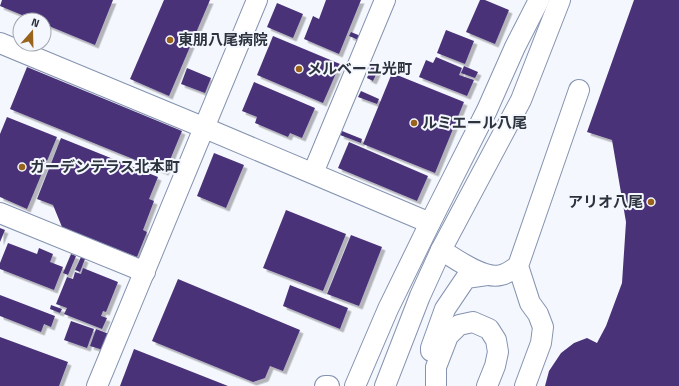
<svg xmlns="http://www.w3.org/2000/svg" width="679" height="386" viewBox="0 0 679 386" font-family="'Titillium Web','Noto Sans JP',sans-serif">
<defs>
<filter id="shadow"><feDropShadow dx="3.5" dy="3.5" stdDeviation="0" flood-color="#0004"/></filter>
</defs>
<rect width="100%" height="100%" fill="#f4f7fd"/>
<g fill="#4a3378" filter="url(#shadow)">
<path d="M2 0H113L95 45 44 24V20H34L0 6Z"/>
<path d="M164 0H210L169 96 130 79Z"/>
<path d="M326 0H361L339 54 304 39 313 16 319 19Z"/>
<path d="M480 0H485L509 10 495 44 466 32Z"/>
<path d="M634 0H679V386H545L549 371 561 353 574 343 587 338 597 343 606 326 622 283 626 222 612 140 587 132Z"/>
<path d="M277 3 303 14 293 38 267 27Z"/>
<path d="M446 30 474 41 465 64 437 53Z"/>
<path d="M351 32 363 37 361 41 349 36Z"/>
<path d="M273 36 340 64 323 103 257 75Z"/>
<path d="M436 57 462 68 459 75 474 80 467 96 419 77 426 60 433 63Z"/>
<path d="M372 65 379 68 373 81 367 78Z"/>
<path d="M464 66 478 72 475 78 461 73Z"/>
<path d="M27 67 182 131 165 172 10 109Z"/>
<path d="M187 68 211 78 205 93 181 84Z"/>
<path d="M392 73 464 102 435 173 363 144Z"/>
<path d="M254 82 315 108 302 138 290 133 288 137 255 123 257 117 242 111Z"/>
<path d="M361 91 379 99 377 104 358 97Z"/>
<path d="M7 117 57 137 27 209 0 197V134Z"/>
<path d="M342 131 362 139 361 143 340 135Z"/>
<path d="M61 138 158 177 149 199 154 201 143 230 147 232 137 257 62 227 53 205 37 199Z"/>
<path d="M349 142 428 176 417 201 338 168Z"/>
<path d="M214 153 244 165 226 208 197 196Z"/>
<path d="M286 210 346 234 323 291 263 268Z"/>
<path d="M0 228 5 230 0 242Z"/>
<path d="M351 235 382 247 359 306 327 294Z"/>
<path d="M8 243 37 254 39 248 53 254 50 262 63 267 54 290 0 269V263Z"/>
<path d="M71 254 76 256 68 275 63 273Z"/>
<path d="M81 257 85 259 80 272 75 270Z"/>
<path d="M83 268 118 282 106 312 103 311 101 316 107 318 102 329 64 314 67 308 56 304 67 277 73 279 75 272 81 274Z"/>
<path d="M178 279 300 330 283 371 270 366 265 378 253 382 152 341Z"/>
<path d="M290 285 348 308 340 329 283 306Z"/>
<path d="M0 295 55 316 51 327 44 324 41 332 0 316Z"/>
<path d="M51 305 62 309 60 313 50 309Z"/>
<path d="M71 321 94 329 87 348 64 340Z"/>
<path d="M96 329 109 334 103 350 90 346Z"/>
<path d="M0 337 68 362 59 386H0Z"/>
<path d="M134 349 228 386H120Z"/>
</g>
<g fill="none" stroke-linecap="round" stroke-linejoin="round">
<defs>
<g id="minor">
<path d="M0 43 205 128 430 223"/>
<path d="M313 173 385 0"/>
<path d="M0 213 145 272"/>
<path d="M441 250C456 259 484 280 501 275 507 274 513 269 518 266"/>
<path d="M431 351V348L445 309 466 278 487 275"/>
<path d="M97 386 257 0"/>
<path d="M325 386H329"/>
<path d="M355 386 388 309 430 223 487 110 515 47 539 0"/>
<path d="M385 386 420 296 441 250 521 100 560 0"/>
<path d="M436 386V367L448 336 459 325 473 322 489 329 496 340 498 352 495 366 487 386"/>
<path d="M525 386 541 343 543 327 538 314 530 303 518 266 579 90"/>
</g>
</defs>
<use href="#minor" stroke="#8593b0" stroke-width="22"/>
<use href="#minor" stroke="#fff" stroke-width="20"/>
</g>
<g fill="#99631b" stroke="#f4f7fd" stroke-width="1.5">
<circle cx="170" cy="40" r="4"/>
<circle cx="299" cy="69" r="4"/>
<circle cx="414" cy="123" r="4"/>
<circle cx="22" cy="167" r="4"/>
<circle cx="651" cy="202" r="4"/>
</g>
<g text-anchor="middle" stroke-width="4" stroke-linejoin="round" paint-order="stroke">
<g font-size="15" font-weight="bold" fill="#2c323e" stroke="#f4f7fd" text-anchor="start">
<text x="178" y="45">東朋八尾病院</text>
<text x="307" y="74">メルベーユ光町</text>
<text x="422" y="128">ルミエール八尾</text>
<text x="30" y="172">ガーデンテラス北本町</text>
<text x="643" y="207" text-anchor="end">アリオ八尾</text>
</g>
</g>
<g transform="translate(32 32) rotate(20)"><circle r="19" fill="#f4f7fd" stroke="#a4a8b1"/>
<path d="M0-3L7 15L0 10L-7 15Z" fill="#99631b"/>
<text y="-6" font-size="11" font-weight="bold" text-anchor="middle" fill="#2c323e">N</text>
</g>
</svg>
